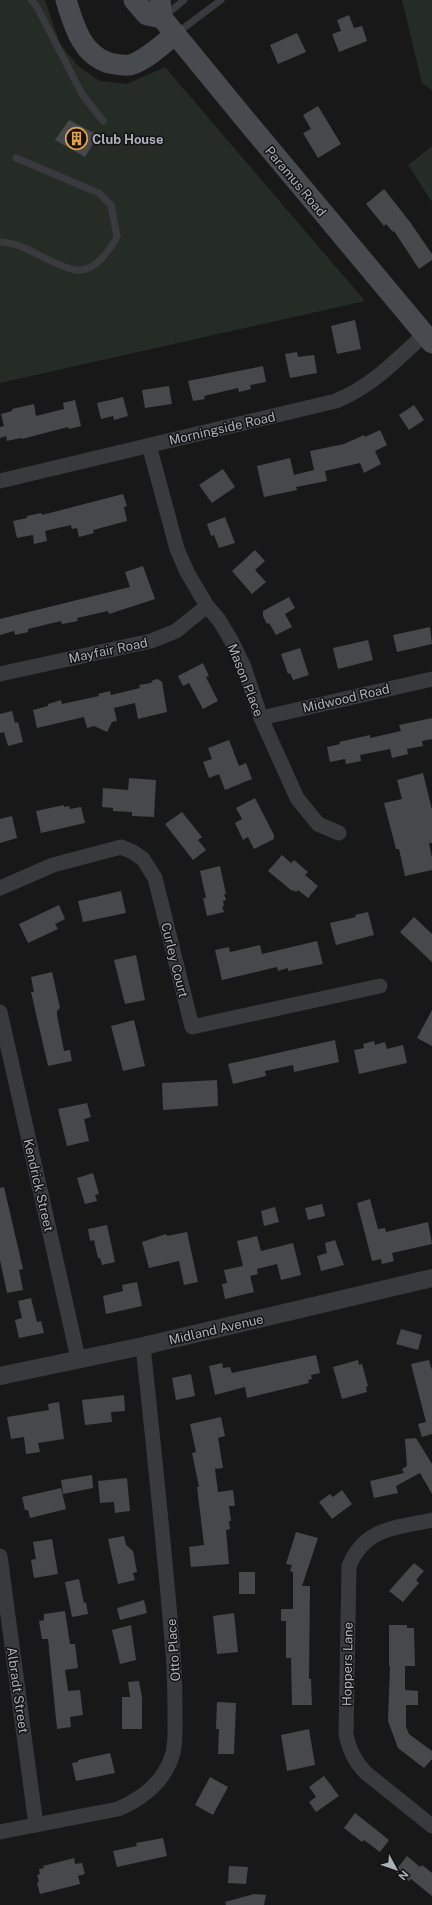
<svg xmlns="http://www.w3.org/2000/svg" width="432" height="1905" viewBox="0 0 432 1905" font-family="'Public Sans',sans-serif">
<rect width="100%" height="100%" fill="#181819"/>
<g fill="#242c25">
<path d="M0 0H45L60 44 78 66 100 81 127 84 165 67 365 301 0 383Z"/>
<path d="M402 0H432V90L422 83Z"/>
<path d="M432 146V202L408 165Z"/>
</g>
<g fill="#47484c">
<path d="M349 15 354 28 362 26 367 41 339 52 332 34 341 31 337 20Z"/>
<path d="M297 33 306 52 278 64 270 45Z"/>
<path d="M318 106 341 144 318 158 303 133 311 129 303 115Z"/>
<path d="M69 120 98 135 85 157 55 140Z"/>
<path d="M384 189 410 222 432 254V260L419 269 394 231 393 232 386 224 384 226 366 204Z"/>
<path d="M355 320 361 349 337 354 331 326Z"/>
<path d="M297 352 298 357 314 355 317 373 290 378 285 354Z"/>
<path d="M263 366 266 382 250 385 251 389 239 392 238 388 204 396 205 399 193 401 188 381Z"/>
<path d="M169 386 172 404 145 408 142 390Z"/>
<path d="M123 397 128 416 114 420 113 416 101 419 97 403Z"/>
<path d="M75 400 81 426 69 429 68 427 22 439 21 438 7 441 6 436 0 438V427L4 426 1 414 12 411V409L34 404 36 416 64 409 63 403Z"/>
<path d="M414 405 424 420 409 430 399 415Z"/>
<path d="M380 430 387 445 375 451 381 464 364 473 360 463 325 471 327 481 296 487 297 490 264 497 257 466 290 458 294 475 314 470 310 451 344 444 364 435 365 437Z"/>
<path d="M223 469 235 487 212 503 199 485Z"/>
<path d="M123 494 127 506 124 507 127 521 93 530 94 533 79 537 77 528 72 529 71 525 45 531 47 541 34 544 33 535 17 538 13 521 27 518V516L41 513 42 515Z"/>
<path d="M225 517 235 543 219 548 214 535 211 536 207 524Z"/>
<path d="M255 550 265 561 255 570 266 582 252 594 232 571Z"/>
<path d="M143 566 155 599 109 614 108 611 77 618 78 621 62 624 61 621 28 629V632L15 635 14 631 0 635V619L130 587 125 572Z"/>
<path d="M289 597 295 608 285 614 292 627 276 635 269 623 267 624 263 616V611Z"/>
<path d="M430 627 432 644 397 652 393 635Z"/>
<path d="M368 640 373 660 338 669 333 648Z"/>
<path d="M300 648 309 675 293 680 290 673 288 674 281 654Z"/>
<path d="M203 663 209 676 206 677 218 701 203 709 189 683 183 686 178 676Z"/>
<path d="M158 679 162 682 167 712 138 719 135 703 114 708 117 721 112 722 107 732 94 726 87 728 84 717 37 728 33 710 48 706V704L61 700 62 704 99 696 98 694 110 691 111 695 140 688 139 685 151 683 153 680Z"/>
<path d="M12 711 15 723 18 722 23 742 8 746 4 732 0 733V714Z"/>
<path d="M432 718V739L422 741 423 746 407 749 408 754 392 758 390 749 360 755 361 761 346 764 345 759 330 762 327 747 340 744 339 742 370 735V738L401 731 399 725Z"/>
<path d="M229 740 239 766 246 763 252 779 225 790 219 774 209 778 203 762 212 759 208 748Z"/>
<path d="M423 773 432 810V843H429L432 858V870L405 876 399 849H396L384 803 402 799 397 780Z"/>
<path d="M129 778 156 780 154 817 132 816V812L113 811V808L102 807 103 788 128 790Z"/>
<path d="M255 798 274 835V839L254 849 248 837 243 840 235 823 242 819 236 808Z"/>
<path d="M64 805V807L69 806 70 809 81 807 85 823 41 833 36 811Z"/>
<path d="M182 812 202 837 198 840 206 850 193 860 165 824Z"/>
<path d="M12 816 17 838 0 843V819Z"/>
<path d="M282 855 291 863 294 860 308 872 305 875 318 886 308 898 298 890 296 892 293 890 292 891 268 871Z"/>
<path d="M220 866 226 894H224L226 900 223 901 224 906 222 907 224 912 207 916 203 898H206L200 871Z"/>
<path d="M121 891 126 913 83 922 78 901Z"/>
<path d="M59 905 65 919 55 924 58 929 28 943 19 924Z"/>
<path d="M368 912 374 935 336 945 330 923 356 917 355 915Z"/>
<path d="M414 917 432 934V962L400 932Z"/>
<path d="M317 941 323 964 288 971V968L278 971 277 967 222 980 215 950 229 947 230 952 260 945 262 954Z"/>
<path d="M136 955 145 1000 125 1004 114 960Z"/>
<path d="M52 972 60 1008 57 1011V1015L64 1051 70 1050 72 1061 48 1066 31 992H34L31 977Z"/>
<path d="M432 1010V1046L417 1038Z"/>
<path d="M134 1020 145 1066 123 1071 111 1026Z"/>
<path d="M335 1040 339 1062 294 1072 293 1065 265 1071 266 1076 233 1084 228 1064Z"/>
<path d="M374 1041 375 1045 385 1042 387 1049 403 1045 407 1063 359 1074 354 1050 364 1048 363 1044Z"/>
<path d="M217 1080 218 1106 163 1110 162 1083Z"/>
<path d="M87 1103 91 1117 84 1119 89 1141 67 1146 58 1109Z"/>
<path d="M93 1173 99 1194 95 1195 97 1201 85 1204 77 1178Z"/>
<path d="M4 1187 23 1269 19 1270 23 1290 7 1293 0 1260V1188Z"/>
<path d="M370 1199 378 1229 385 1228 386 1232 428 1222 432 1244 392 1253 394 1261 382 1264 381 1259 372 1261 357 1203Z"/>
<path d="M322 1204 325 1216 308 1220 305 1208Z"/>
<path d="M275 1207 279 1222 264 1226 261 1211Z"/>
<path d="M107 1225 115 1262 102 1265 100 1258H98L94 1240 90 1241 88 1229Z"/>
<path d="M187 1232 198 1282 184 1285 179 1261 149 1268 142 1242 166 1234 167 1236Z"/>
<path d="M257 1236 261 1251 293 1243 301 1275 281 1280 277 1264 257 1269 258 1274 250 1276 254 1292 225 1299 222 1284 227 1283 224 1270 243 1266 237 1241Z"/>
<path d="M335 1240 344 1265 321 1271 317 1256 327 1253 325 1243Z"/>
<path d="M137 1282 142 1306 106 1314 103 1296 123 1291 122 1285Z"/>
<path d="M31 1298 37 1322 41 1321 44 1333 19 1338 15 1320 22 1318 18 1301Z"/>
<path d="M401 1329 422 1335 418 1350 396 1344Z"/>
<path d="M316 1355 320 1373 311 1375 312 1379 308 1380 309 1383 247 1398 245 1387 215 1395 209 1366 222 1363 223 1368 230 1367 232 1373Z"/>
<path d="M358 1360 359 1365 362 1364 368 1386 366 1387 367 1392 342 1399 333 1367Z"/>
<path d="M429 1360 432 1370V1434L422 1437 418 1424 426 1422 411 1364Z"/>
<path d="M191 1374 195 1396 176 1400 172 1378Z"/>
<path d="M124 1395 125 1411 111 1412 112 1422 85 1425 82 1400Z"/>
<path d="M59 1402 64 1439 38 1443 40 1452 26 1454 24 1437 11 1439 7 1417 49 1410 48 1404Z"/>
<path d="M221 1417 225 1436 218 1438 223 1468 215 1469 218 1492 233 1490 235 1506H229L231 1521H229L230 1529 226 1530 229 1564 191 1567 189 1547 204 1545 197 1487H199L192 1453 196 1452 190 1424Z"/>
<path d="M416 1438 432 1464V1494L420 1473 396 1486 398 1493 374 1498 370 1481 404 1473 402 1469 407 1466 405 1439Z"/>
<path d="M92 1475 93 1488 63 1494 61 1480Z"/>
<path d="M127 1478 130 1511 115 1513 114 1502 100 1503 98 1481Z"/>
<path d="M61 1488 66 1509 30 1518 28 1510H25L22 1497Z"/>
<path d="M342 1490 352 1504 332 1519 319 1502 330 1494 333 1497Z"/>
<path d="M296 1532 318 1538 302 1586H310L309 1679H311L312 1705H292L291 1658H286V1621H281V1609H293V1572L290 1571 292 1565 286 1564Z"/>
<path d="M124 1536 126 1545 133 1551 137 1572 133 1573 135 1580 118 1584 108 1539Z"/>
<path d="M52 1539 58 1574 34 1578 31 1560 36 1559 33 1542Z"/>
<path d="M414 1563 424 1571 416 1580 419 1583 403 1602 389 1591Z"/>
<rect x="239" y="1572" width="16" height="22"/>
<path d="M79 1579 84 1603 86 1602 88 1614 72 1617 65 1582Z"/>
<path d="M144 1600 147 1613 120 1620 117 1608Z"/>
<path d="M65 1611 70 1644H75L78 1668 65 1670 68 1691 80 1690 83 1715 70 1717 71 1727 57 1729 48 1639H42L39 1621 44 1620V1614Z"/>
<path d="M234 1613 238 1652 217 1654 213 1616Z"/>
<path d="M131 1625 136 1660 120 1664 112 1630Z"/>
<path d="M389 1625H407V1628H414L415 1666H405V1690L418 1691V1705H406V1727L409 1734 432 1751V1759L424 1768 398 1748 388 1721 390 1666H389Z"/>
<path d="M139 1681 142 1697V1729H122V1697H130L128 1682Z"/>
<path d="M217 1702 236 1703 234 1754H218L219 1729H216Z"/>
<path d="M309 1729 315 1765 287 1771 281 1735Z"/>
<path d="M110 1753 115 1773 76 1781 72 1763 78 1762V1760Z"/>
<path d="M324 1776 339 1796 316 1812 309 1802 316 1797 309 1787Z"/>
<path d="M210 1777 228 1787 213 1815 195 1805Z"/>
<path d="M355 1813 389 1840 380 1852 364 1840 362 1842 344 1828Z"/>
<path d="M163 1838 167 1856 117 1867 113 1851 137 1846 136 1843Z"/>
<path d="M407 1856 420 1867 422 1865 432 1873V1896L411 1879 409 1881 395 1871Z"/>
<path d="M74 1858 75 1864 82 1863 85 1874 78 1876 80 1884 40 1894 37 1883 39 1882 37 1875 40 1874 39 1869 44 1868 43 1866Z"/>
<path d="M229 1866 248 1867 246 1884 228 1883Z"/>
<path d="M254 1894 266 1895 264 1905H226L225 1902Z"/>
</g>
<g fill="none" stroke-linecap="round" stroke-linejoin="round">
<g stroke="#393a3e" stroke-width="7">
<path d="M31 0 37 7 82 94 103 121"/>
<path d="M166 15 184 0"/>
<path d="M177 33 221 0"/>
<path d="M16 158 94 191"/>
<path d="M0 242C11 242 20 246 29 250 41 256 63 268 75 270 94 273 109 251 117 237L111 205 99 193"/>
</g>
<g stroke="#393a3e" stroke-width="15">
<path d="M149 445 177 549 187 572 207 606 219 620 231 640 244 667 261 718 297 798 318 824 339 833"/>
<path d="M0 481 336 401C374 385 395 361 425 334"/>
<path d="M0 674 151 641 176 631 207 606"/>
<path d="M261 718 432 679"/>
<path d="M0 888 53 865 121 847 133 852 143 859 155 878 192 1027 380 986"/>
<path d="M0 1012 78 1358"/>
<path d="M432 1520C396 1528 365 1527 349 1566L346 1735C350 1751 355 1762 366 1773L432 1826"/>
<path d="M0 1556 36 1825"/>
<path d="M0 1832 118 1809C144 1798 165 1781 173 1753 176 1740 175 1727 175 1714 175 1685 174 1657 171 1629 163 1535 153 1440 143 1346"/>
</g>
<path stroke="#393a3e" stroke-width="18" d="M0 1376 143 1346 432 1278"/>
<g stroke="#474a4e" stroke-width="21">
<path d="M66 0C74 25 81 54 109 63 114 64 124 66 130 65 147 60 162 44 176 34"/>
<path d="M134 0 147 15 162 18"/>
<path d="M160 0 162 18 254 130 432 343"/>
</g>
</g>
<defs>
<symbol id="building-ring" viewBox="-11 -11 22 22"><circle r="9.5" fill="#131315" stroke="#dfa04a" stroke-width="1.5"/><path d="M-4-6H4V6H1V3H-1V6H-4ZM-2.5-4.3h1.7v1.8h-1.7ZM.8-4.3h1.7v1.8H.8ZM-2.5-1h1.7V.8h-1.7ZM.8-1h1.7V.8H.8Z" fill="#dfa04a"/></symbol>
</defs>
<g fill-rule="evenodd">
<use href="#building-ring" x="64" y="126" width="25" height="25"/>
</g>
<g text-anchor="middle" stroke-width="3" stroke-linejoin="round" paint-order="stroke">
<g font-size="13" font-weight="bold" fill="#abb0b8" stroke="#131315" text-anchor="start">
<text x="92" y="144">Club House</text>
</g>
<g font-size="13" fill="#abb0b8" stroke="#131315">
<text transform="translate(296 181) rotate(50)" y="5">Paramus Road</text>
<text transform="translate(222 428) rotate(-13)" y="5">Morningside Road</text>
<text transform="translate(108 650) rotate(-12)" y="5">Mayfair Road</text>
<text transform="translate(246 680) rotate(69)" y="5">Mason Place</text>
<text transform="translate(346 698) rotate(-13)" y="5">Midwood Road</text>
<text transform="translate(175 960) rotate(76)" y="5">Curley Court</text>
<text transform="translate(39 1185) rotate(77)" y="5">Kendrick Street</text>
<text transform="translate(216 1329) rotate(-13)" y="5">Midland Avenue</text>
<text transform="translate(173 1650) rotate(-94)" y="5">Otto Place</text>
<text transform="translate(347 1664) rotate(-89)" y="5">Hoppers Lane</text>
<text transform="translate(18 1690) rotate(82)" y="5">Albradt Street</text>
</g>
</g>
<g transform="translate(396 1869) rotate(130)" stroke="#131315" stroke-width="3" paint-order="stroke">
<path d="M0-3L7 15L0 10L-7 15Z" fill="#abb0b8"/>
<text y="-6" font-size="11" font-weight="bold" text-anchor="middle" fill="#abb0b8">N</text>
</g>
</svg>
